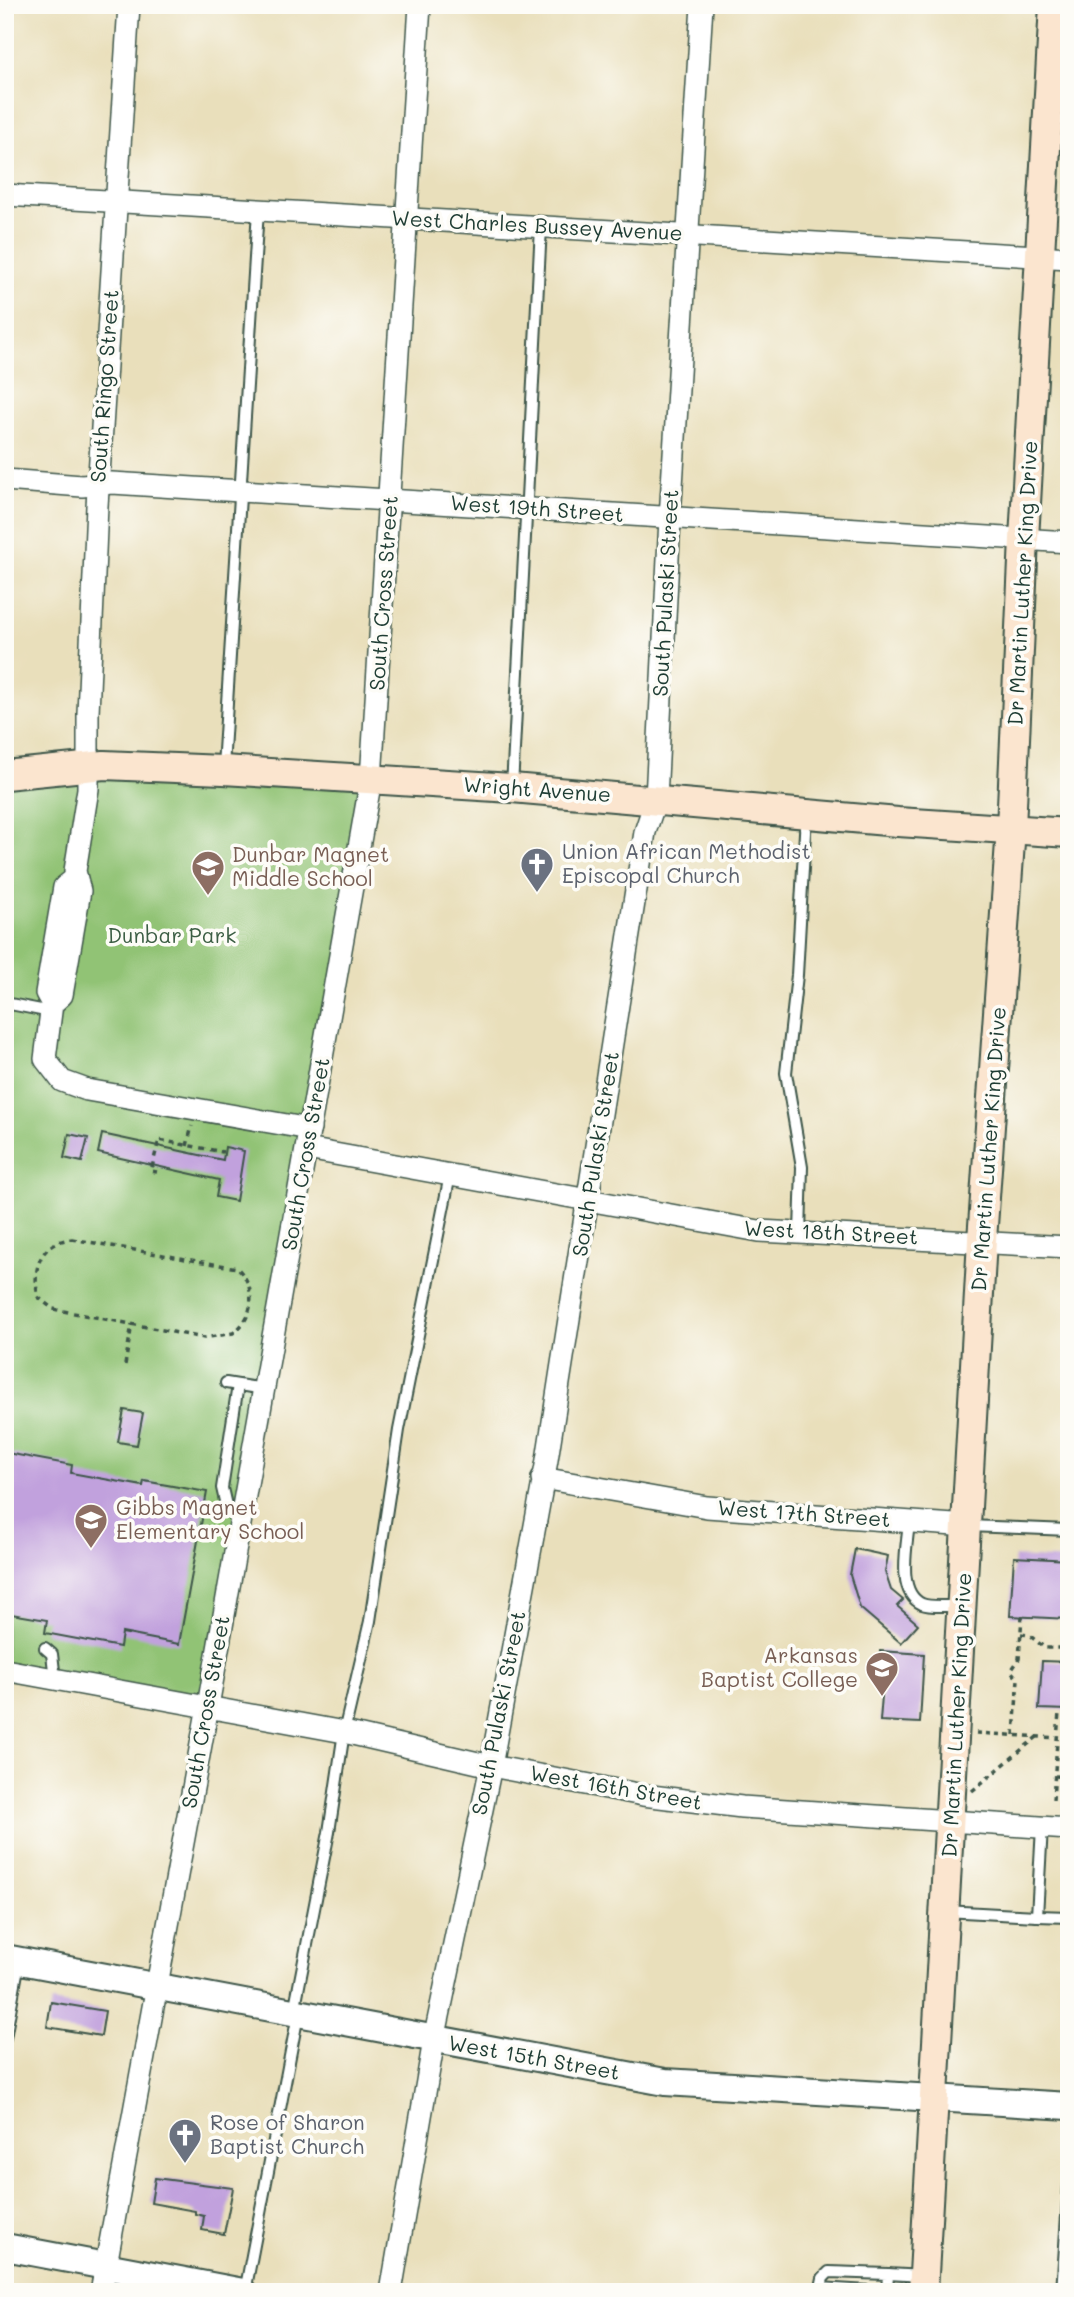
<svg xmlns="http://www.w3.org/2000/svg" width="1074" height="2297" viewBox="0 0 1074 2297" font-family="Mali,sans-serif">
<rect width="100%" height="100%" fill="#fdfcf7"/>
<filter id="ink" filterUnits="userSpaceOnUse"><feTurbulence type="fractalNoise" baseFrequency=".0143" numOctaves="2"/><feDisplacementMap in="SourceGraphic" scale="14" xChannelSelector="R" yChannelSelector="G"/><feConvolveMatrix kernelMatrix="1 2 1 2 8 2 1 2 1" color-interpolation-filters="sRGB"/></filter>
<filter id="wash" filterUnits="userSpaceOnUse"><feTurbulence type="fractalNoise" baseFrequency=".00686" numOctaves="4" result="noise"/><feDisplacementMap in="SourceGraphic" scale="28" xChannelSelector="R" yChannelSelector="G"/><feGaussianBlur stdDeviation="1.57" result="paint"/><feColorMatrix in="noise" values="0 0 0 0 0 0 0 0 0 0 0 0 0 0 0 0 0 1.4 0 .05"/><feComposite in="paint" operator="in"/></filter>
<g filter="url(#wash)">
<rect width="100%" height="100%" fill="#e9dfbb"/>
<path fill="#91c374" stroke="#588054" stroke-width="2" d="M5 776 371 779 208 1706 5 1669Z"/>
<g id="blocks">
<g fill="#c1a1dd">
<path d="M69 1134 88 1138 82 1162 64 1158Z"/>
<path d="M102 1134 223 1160 225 1147 244 1151 236 1201 216 1197 219 1180 98 1153Z"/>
<path d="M124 1410 143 1413 137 1445 118 1442Z"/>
<path d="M7 1453 72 1465 71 1473 143 1486 144 1481 207 1492 179 1644 122 1633 120 1647 45 1633 47 1620 5 1613Z"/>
<path d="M855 1549 888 1556 885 1572 891 1590 903 1600 897 1606 918 1624 901 1643 860 1608 850 1575Z"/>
<path d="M1014 1557 1069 1560V1619L1010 1616Z"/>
<path d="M880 1651 924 1654 920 1723 880 1721 883 1683H878Z"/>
<path d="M1042 1661 1069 1662V1710L1039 1709Z"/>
<path d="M51 2002 105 2011 101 2036 47 2027Z"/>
<path d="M155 2178 233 2188 224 2234 202 2230 204 2216 195 2214V2211L151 2203Z"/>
</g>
</g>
</g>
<g filter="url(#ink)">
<use href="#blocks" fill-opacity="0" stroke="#3d5548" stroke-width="2"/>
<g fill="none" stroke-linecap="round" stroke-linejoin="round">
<defs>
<g id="service">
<path d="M1049 120 1069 121"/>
<path d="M223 767 258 210"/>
<path d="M512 788 541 227"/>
<path d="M5 1003 51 1012"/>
<path d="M800 1233 802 1167 786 1073 797 975 806 815"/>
<path d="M226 1383 264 1389"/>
<path d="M238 1385 222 1488 227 1510 241 1519"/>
<path d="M909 1521C908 1543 895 1592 922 1604 932 1608 950 1605 961 1606"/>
<path d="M968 1526 1069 1530"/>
<path d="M45 1648 52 1654 55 1679"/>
<path d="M945 1911 1037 1916 1042 1827"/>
<path d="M1037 1916 1069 1917"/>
<path d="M5 2038 19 1962"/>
<path d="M888 2274 924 2276"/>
<path d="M820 2288 885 2292"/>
<path d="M245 2292 296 2025V2001L329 1832 344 1732 370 1621 399 1430 450 1175"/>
<path d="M820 2292 823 2278 829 2272 888 2274 887 2292"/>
<path d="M1062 2292 1069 2184"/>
</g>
<g id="minor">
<path d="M129 5 97 506 88 713V789L75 871 80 891 62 995 52 1004 45 1059 62 1081 87 1090 310 1129"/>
<path d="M5 195 1069 258"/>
<path d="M5 480 82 486 112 483 1069 542"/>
<path d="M52 1004 46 993 64 887 74 879"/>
<path d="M307 1149 759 1231 1069 1247"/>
<path d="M542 1478 707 1507 968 1526"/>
<path d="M5 1670 344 1732 491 1766 643 1795 742 1807 1069 1829"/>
<path d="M101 2292 208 1706 371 779 420 5"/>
<path d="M391 2292 434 2040 491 1766 547 1460 645 832 656 799 670 518 702 5"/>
</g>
<g id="tertiary">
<path d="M5 1958 665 2082 1069 2106"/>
<path d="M5 2247 243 2292"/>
</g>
<g id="secondary">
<path d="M5 775 104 765 223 770 512 788 898 822 1069 833"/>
<path d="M923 2292 982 1240 1011 828 1024 539 1054 5"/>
</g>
</defs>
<use href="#service" stroke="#3d5548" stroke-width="14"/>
<use href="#minor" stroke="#3d5548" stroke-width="24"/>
<use href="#tertiary" stroke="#3d5548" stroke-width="30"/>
<use href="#secondary" stroke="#3d5548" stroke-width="32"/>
<g stroke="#3d5548" stroke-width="3.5" stroke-dasharray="5 5" stroke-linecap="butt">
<path d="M187 1146 192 1126"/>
<path d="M157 1172 151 1171 159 1140 223 1152"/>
<path d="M72 1239 237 1268C256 1285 256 1317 233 1333L204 1338 53 1309 38 1297C32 1268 40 1242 72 1239Z"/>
<path d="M125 1365 132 1324"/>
<path d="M1066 1622 1069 1623"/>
<path d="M1021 1634 1029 1635 1045 1648H1069"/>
<path d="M976 1733 1058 1738"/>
<path d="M1014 1735 1018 1679 1011 1671 1019 1659 1022 1616"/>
<path d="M1055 1776 1069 1777"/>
<path d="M972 1791 1038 1736"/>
<path d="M1053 1800 1059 1712"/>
</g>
<use href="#service" stroke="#fff" stroke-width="10"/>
<use href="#minor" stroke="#fff" stroke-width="21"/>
<use href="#tertiary" stroke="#fff" stroke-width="26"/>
<use href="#secondary" stroke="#fbe5cf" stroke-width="28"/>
</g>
</g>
<defs>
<symbol id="church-pin" viewBox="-11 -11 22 30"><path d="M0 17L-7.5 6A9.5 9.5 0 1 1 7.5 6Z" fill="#6b7280" stroke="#fdfcf7"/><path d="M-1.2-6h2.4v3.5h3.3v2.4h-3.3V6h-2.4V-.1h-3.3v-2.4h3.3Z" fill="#fff"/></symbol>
<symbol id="school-pin" viewBox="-11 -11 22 30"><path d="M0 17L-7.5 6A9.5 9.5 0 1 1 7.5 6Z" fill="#8d6e63" stroke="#fdfcf7"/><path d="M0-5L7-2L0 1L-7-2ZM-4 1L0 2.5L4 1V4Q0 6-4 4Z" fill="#fff"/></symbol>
<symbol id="university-pin" viewBox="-11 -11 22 30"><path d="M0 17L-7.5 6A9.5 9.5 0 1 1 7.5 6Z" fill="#8d6e63" stroke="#fdfcf7"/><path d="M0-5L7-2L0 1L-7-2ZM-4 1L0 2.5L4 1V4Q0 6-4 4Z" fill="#fff"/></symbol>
</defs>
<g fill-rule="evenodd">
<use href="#church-pin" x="518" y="845" width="38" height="52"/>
<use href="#school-pin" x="189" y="848" width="38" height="52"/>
<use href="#school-pin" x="72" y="1501" width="38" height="52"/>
<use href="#university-pin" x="863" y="1649" width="38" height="52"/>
<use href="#church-pin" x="166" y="2116" width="38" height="52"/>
</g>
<g text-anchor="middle" stroke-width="7" stroke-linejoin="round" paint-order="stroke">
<g font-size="21" fill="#1f3d34" stroke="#fdfcf7">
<text transform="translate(537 226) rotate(3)" y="7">West Charles Bussey Avenue</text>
<text transform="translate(105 386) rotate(-86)" y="7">South Ringo Street</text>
<text transform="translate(537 509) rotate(4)" y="7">West 19th Street</text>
<text transform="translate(1023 583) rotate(-87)" y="7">Dr Martin Luther King Drive</text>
<text transform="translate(384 593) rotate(-86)" y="7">South Cross Street</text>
<text transform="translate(666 593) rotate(-87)" y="7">South Pulaski Street</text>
<text transform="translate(537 790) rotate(4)" y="7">Wright Avenue</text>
<text transform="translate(989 1149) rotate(-86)" y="7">Dr Martin Luther King Drive</text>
<text transform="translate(306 1154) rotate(-80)" y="7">South Cross Street</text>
<text transform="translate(596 1154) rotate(-81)" y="7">South Pulaski Street</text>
<text transform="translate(831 1233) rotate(3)" y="7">West 18th Street</text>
<text transform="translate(804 1514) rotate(4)" y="7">West 17th Street</text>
<text transform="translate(206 1712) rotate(-80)" y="7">South Cross Street</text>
<text transform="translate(499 1713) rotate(-79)" y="7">South Pulaski Street</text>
<text transform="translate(957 1715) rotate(-87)" y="7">Dr Martin Luther King Drive</text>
<text transform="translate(616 1788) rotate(10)" y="7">West 16th Street</text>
<text transform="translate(534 2058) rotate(10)" y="7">West 15th Street</text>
</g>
<g font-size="21" fill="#5b616d" stroke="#fdfcf7" text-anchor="start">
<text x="562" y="859">Union African Methodist<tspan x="562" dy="24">Episcopal Church</tspan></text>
<text x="210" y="2130">Rose of Sharon<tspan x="210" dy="24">Baptist Church</tspan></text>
</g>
<g font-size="21" fill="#785e54" stroke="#fdfcf7" text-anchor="start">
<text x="232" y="862">Dunbar Magnet<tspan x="232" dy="24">Middle School</tspan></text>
<text x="116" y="1515">Gibbs Magnet<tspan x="116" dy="24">Elementary School</tspan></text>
<text x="858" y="1663" text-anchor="end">Arkansas<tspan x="858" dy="24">Baptist College</tspan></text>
</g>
<g font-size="21" fill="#3c5e44" stroke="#fdfcf7">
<text x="172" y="943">Dunbar Park</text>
</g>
</g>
<rect width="1074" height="2297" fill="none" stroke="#fdfcf7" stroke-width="28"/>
</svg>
